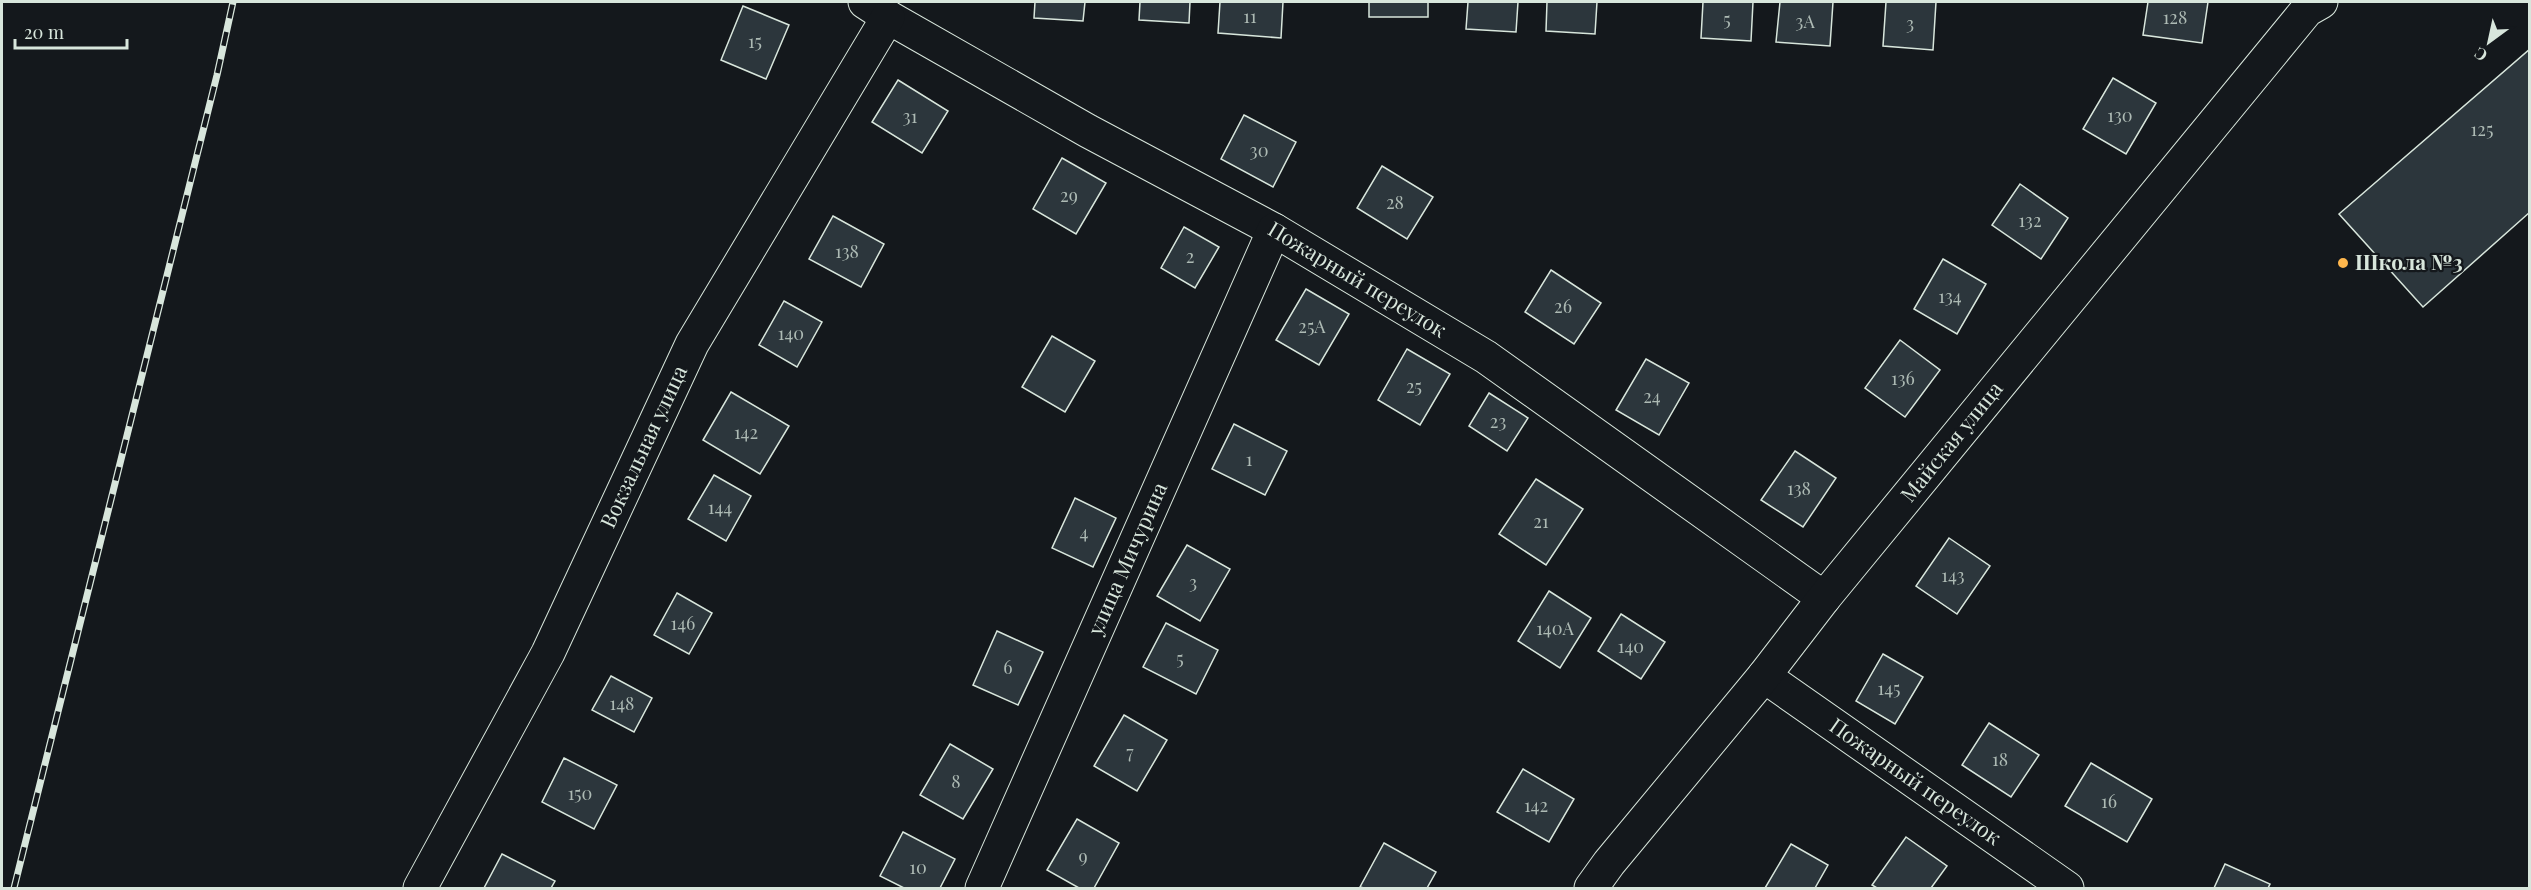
<svg xmlns="http://www.w3.org/2000/svg" width="2531" height="890" viewBox="0 0 2531 890" font-family="'Playfair Display',serif">
<rect width="100%" height="100%" fill="#14181c"/>
<g fill="#2c363c" stroke="#d8e6dc" stroke-width="1.5">
<path d="M1035 2H1085L1083 21 1034 18Z"/>
<path d="M1140 2H1190L1189 23 1139 20Z"/>
<path d="M1220 2H1283L1281 38 1218 33Z"/>
<rect x="1369" y="2" width="59" height="15"/>
<path d="M1468 2H1518L1516 32 1466 29Z"/>
<path d="M1547 2H1597L1595 34 1546 31Z"/>
<path d="M1703 2H1753L1751 41 1701 38Z"/>
<path d="M1780 2H1833L1830 46 1776 42Z"/>
<path d="M1886 2H1936L1933 50 1883 46Z"/>
<path d="M2148 2H2208L2202 43 2143 35Z"/>
<path d="M743 6 789 25 766 79 721 60Z"/>
<path d="M2530 49V212L2423 307 2339 214Z"/>
<path d="M2113 78 2156 103 2126 154 2083 129Z"/>
<path d="M898 80 948 111 922 153 872 122Z"/>
<path d="M1244 115 1296 142 1273 187 1221 159Z"/>
<path d="M1062 158 1106 183 1076 234 1033 209Z"/>
<path d="M1382 166 1433 197 1407 239 1357 208Z"/>
<path d="M2020 184 2068 218 2041 259 1992 225Z"/>
<path d="M833 216 884 244 861 287 809 259Z"/>
<path d="M1184 227 1219 247 1195 288 1161 268Z"/>
<path d="M1943 259 1986 284 1957 334 1914 309Z"/>
<path d="M1551 270 1601 303 1574 344 1525 312Z"/>
<path d="M1306 289 1349 314 1319 365 1276 340Z"/>
<path d="M784 301 822 322 797 367 759 345Z"/>
<path d="M1052 336 1095 361 1065 412 1022 387Z"/>
<path d="M1900 340 1940 370 1905 417 1865 388Z"/>
<path d="M1407 349 1450 374 1420 425 1378 400Z"/>
<path d="M1646 359 1689 383 1659 435 1616 410Z"/>
<path d="M731 392 789 426 760 474 703 440Z"/>
<path d="M1489 393 1528 418 1507 451 1469 426Z"/>
<path d="M1234 424 1287 451 1265 495 1212 469Z"/>
<path d="M1795 451 1836 478 1803 527 1761 500Z"/>
<path d="M714 475 751 496 726 541 688 519Z"/>
<path d="M1536 479 1583 509 1546 565 1499 534Z"/>
<path d="M1075 498 1116 518 1093 567 1052 548Z"/>
<path d="M1949 538 1990 566 1957 614 1916 586Z"/>
<path d="M1187 545 1230 569 1200 621 1157 596Z"/>
<path d="M1549 591 1591 618 1560 668 1518 641Z"/>
<path d="M677 593 712 613 689 654 654 635Z"/>
<path d="M1621 614 1665 642 1641 679 1598 651Z"/>
<path d="M1166 623 1218 650 1196 694 1143 667Z"/>
<path d="M997 631 1043 652 1018 705 973 685Z"/>
<path d="M1883 654 1923 677 1895 724 1856 701Z"/>
<path d="M611 676 652 698 634 732 592 710Z"/>
<path d="M1124 715 1167 740 1137 791 1094 766Z"/>
<path d="M1989 723 2039 755 2011 797 1962 765Z"/>
<path d="M950 744 993 769 963 819 920 795Z"/>
<path d="M564 758 617 785 594 829 542 802Z"/>
<path d="M2091 763 2152 799 2127 842 2065 806Z"/>
<path d="M1523 769 1574 799 1549 842 1497 812Z"/>
<path d="M1077 819 1119 843 1094 888H1079L1047 870Z"/>
<path d="M903 832 955 859 940 888H904L880 876Z"/>
<path d="M1906 837 1947 866 1931 888H1877L1872 885Z"/>
<path d="M1384 843 1436 872 1427 888H1364L1360 887Z"/>
<path d="M1791 844 1828 865 1815 888H1765Z"/>
<path d="M502 854 555 881 551 888H484Z"/>
<path d="M2225 864 2270 884 2268 888H2214Z"/>
</g>
<g fill="none" stroke-linecap="round" stroke-linejoin="round">
<defs>
<g id="minor">
<path d="M865 2 888 17 1088 131 1274 230 1486 357 1824 598"/>
<path d="M1764 676 2067 888"/>
<path d="M420 888 548 653 692 344 888 17"/>
<path d="M982 888 1274 230"/>
<path d="M1591 888 1609 863 1764 676 1824 598 2307 10 2321 2"/>
</g>
</defs>
<use href="#minor" stroke="#d8e6dc" stroke-width="35"/>
<use href="#minor" stroke="#14181c" stroke-width="33"/>
<defs>
<path id="rail" d="M14 888 217 75 233 2"/>
</defs>
<use href="#rail" stroke="#d8e6dc" stroke-width="7"/>
<use href="#rail" stroke="#14181c" stroke-width="4.5" stroke-dasharray="14" stroke-linecap="butt"/>
</g>
<circle fill="#ffb74d" stroke="#14181c" stroke-width="2" cx="2343" cy="263" r="6"/>
<g text-anchor="middle" stroke-width="4.5" stroke-linejoin="round" paint-order="stroke">
<g font-size="18" fill="#adbab4">
<text x="1250" y="23">11</text>
<text x="2175" y="24">128</text>
<text x="1727" y="26">5</text>
<text x="1805" y="28">3А</text>
<text x="1910" y="30">3</text>
<text x="755" y="48">15</text>
<text x="2120" y="122">130</text>
<text x="910" y="123">31</text>
<text x="2482" y="136">125</text>
<text x="1259" y="157">30</text>
<text x="1069" y="202">29</text>
<text x="1395" y="209">28</text>
<text x="2030" y="227">132</text>
<text x="847" y="258">138</text>
<text x="1190" y="263">2</text>
<text x="1950" y="303">134</text>
<text x="1563" y="313">26</text>
<text x="1312" y="333">25А</text>
<text x="791" y="340">140</text>
<text x="1903" y="385">136</text>
<text x="1414" y="393">25</text>
<text x="1652" y="403">24</text>
<text x="1498" y="428">23</text>
<text x="746" y="439">142</text>
<text x="1249" y="466">1</text>
<text x="1799" y="495">138</text>
<text x="720" y="514">144</text>
<text x="1541" y="528">21</text>
<text x="1084" y="539">4</text>
<text x="1953" y="582">143</text>
<text x="1193" y="589">3</text>
<text x="683" y="630">146</text>
<text x="1555" y="635">140А</text>
<text x="1631" y="653">140</text>
<text x="1180" y="665">5</text>
<text x="1008" y="674">6</text>
<text x="1889" y="695">145</text>
<text x="622" y="710">148</text>
<text x="1130" y="759">7</text>
<text x="2000" y="766">18</text>
<text x="956" y="788">8</text>
<text x="580" y="800">150</text>
<text x="2109" y="808">16</text>
<text x="1536" y="812">142</text>
<text x="1083" y="863">9</text>
<text x="918" y="874">10</text>
</g>
<g font-size="21" font-weight="bold" fill="#d8e6dc" stroke="#14181c" text-anchor="start">
<text x="2355" y="270">Школа №3</text>
</g>
<g font-size="21" fill="#d8e6dc" stroke="#14181c">
<text transform="translate(1357 280) rotate(31)" y="7">Пожарный переулок</text>
<text transform="translate(1952 442) rotate(-51)" y="7">Майская улица</text>
<text transform="translate(644 447) rotate(-65)" y="7">Вокзальная улица</text>
<text transform="translate(1128 559) rotate(-66)" y="7">улица Мичурина</text>
<text transform="translate(1915 782) rotate(35)" y="7">Пожарный переулок</text>
</g>
</g>
<rect width="2531" height="890" fill="none" stroke="#d8e6dc" stroke-width="6"/>
<g transform="translate(2489 42) rotate(213)" stroke="#14181c" stroke-width="4.5" paint-order="stroke">
<path d="M0-4.5L10 22L0 15L-10 22Z" fill="#d8e6dc"/>
<text y="-9" font-size="16" font-weight="bold" text-anchor="middle" fill="#d8e6dc">С</text>
</g>
<path d="M15 39v9h112v-9" fill="none" stroke="#d8e6dc" stroke-width="3"/>
<text x="24" y="39" font-size="18" fill="#d8e6dc" stroke="#14181c" stroke-width="4.5" paint-order="stroke">20 m</text>
</svg>
